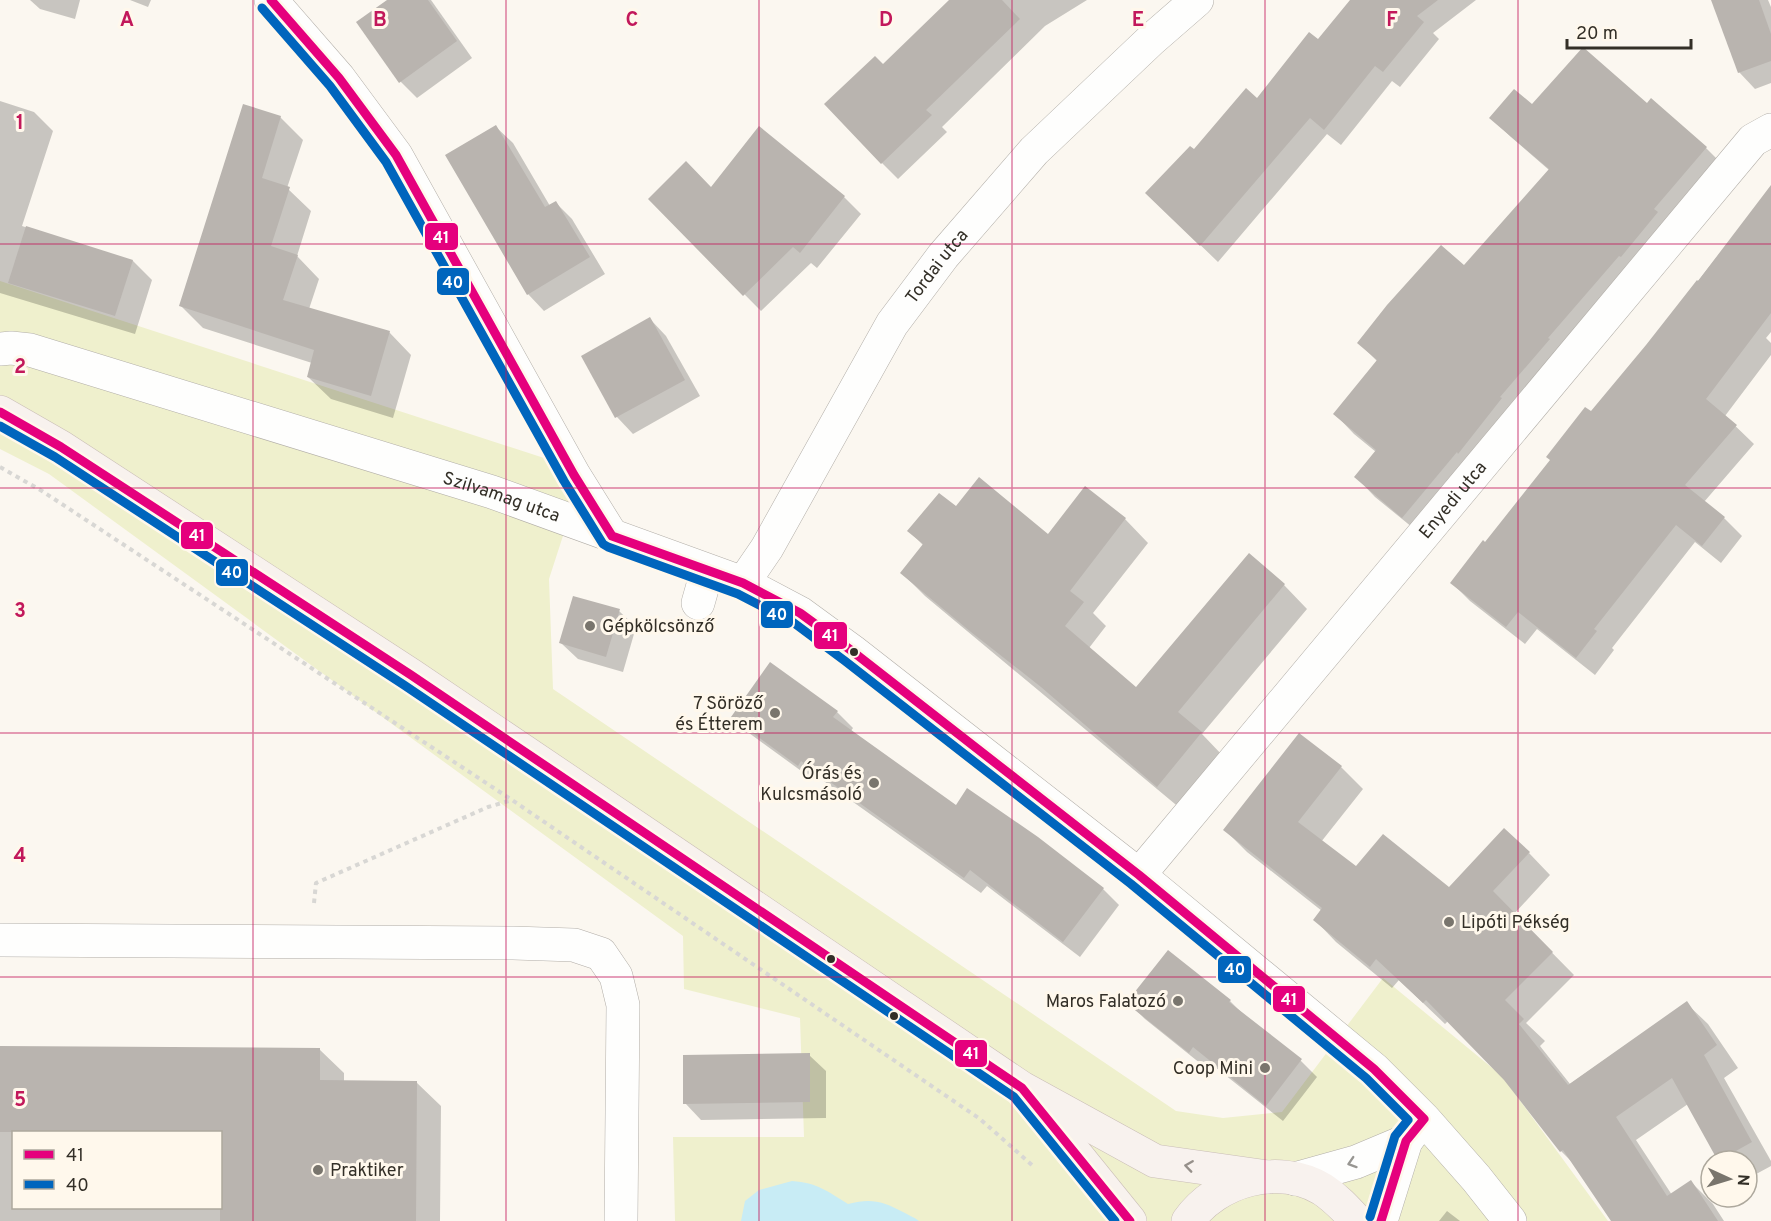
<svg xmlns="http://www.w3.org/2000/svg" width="1771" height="1221" viewBox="0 0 1771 1221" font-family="Overpass,sans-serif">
<rect width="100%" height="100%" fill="#fbf7f0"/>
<path fill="#eff0cd" d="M0 281 584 471 549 579 553 689 1176 1111 1223 1118 1282 1112 1383 978 1502 1076 1608 1221H675L673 1137H804L800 1018 684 989 683 936 49 474 0 449Z"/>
<path fill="#c8ecf5" d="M792 1181C818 1183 827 1191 848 1204 871 1198 882 1201 903 1212 908 1215 914 1217 919 1221H741L745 1201 759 1190Z"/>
<g fill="#0003" fill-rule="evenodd">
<path d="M30 0H80L75 19 40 9Z"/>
<path d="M130 0H151L148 7Z"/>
<path d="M390 0H431L472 58 417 98 401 82Z"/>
<path d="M951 0H1087L1045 26 942 127 947 132 898 179 882 163 883 66Z"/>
<path d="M1352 0H1476L1433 33 1439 39 1400 87 1392 81 1341 145 1327 134 1218 262 1163 209 1194 151 1257 100 1319 41Z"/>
<path d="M1713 0H1768L1771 7V83L1755 89 1739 72Z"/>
<path d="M1651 100 1706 148 1726 168 1423 536 1375 497 1356 477 1376 452 1354 434 1335 414 1378 362 1359 343 1464 267 1549 170 1511 137 1491 118 1532 107 1647 105Z"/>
<path d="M0 101 34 112 53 131 22 226 133 261 152 280 135 334 0 293Z"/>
<path d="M280 117 303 140 287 188 311 211 297 256 319 279 309 309 389 332 411 355 393 418 331 399 308 377 312 363 203 328 181 306Z"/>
<path d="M496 127 513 143 550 206 555 202 572 219 605 274 544 311 528 294Z"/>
<path d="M760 128 844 197 861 214 817 268 811 263 761 311 650 199 711 189Z"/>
<path d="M1771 188V332L1766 338 1771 343V355L1725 416 1754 444 1704 502 1724 518 1742 536 1721 563 1695 542 1612 648 1614 650 1595 675 1537 629 1525 644 1470 601 1452 583 1647 346Z"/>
<path d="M650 319 666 336 700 396 633 434 617 417 583 357Z"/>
<path d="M1086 488 1125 519 1148 543 1093 613 1106 626 1089 648 1137 689 1249 556 1284 585 1307 609 1202 734 1224 757 1181 809 925 596 902 573 924 546 909 531 956 509 1048 536Z"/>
<path d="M619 611 636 627 623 672 578 659 561 643Z"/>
<path d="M837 712 853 728 851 731 956 807 1103 889 1119 905 1080 957 987 886 981 893 818 777 815 781 749 733 732 717Z"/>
<path d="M1341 767 1363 789 1321 842 1357 868 1449 889 1529 853 1550 875 1514 914 1574 975 1526 1023 1545 1041 1540 1046 1570 1084 1686 1003 1708 1024 1738 1068 1724 1078 1771 1161V1166L1747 1179V1161H1720L1688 1104 1636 1140 1672 1195 1691 1182 1713 1204 1724 1221H1612L1576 1166 1561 1151 1505 1079 1448 1021 1445 1024 1399 980 1392 988 1336 942 1315 920 1322 911 1247 852 1225 830Z"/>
<path d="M1230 1001 1244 1015 1301 1061 1317 1077 1283 1121 1210 1063 1206 1068 1145 1019 1128 1002Z"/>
<path d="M0 1048 319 1049 344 1073V1082H416L441 1106 440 1221H0ZM14 1132H220V1208H14Z"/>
<path d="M809 1055 826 1071V1118L701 1120 685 1103Z"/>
<path d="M1447 1211 1460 1221H1439Z"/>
</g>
<g fill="#b9b4af">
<path d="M387 0H428L457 41 399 83 356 22Z"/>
<path d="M949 0H1002L1020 19 926 110 932 115 881 164 824 104 875 56 883 64Z"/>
<path d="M1350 0H1438L1417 16 1424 22 1383 72 1375 66 1324 130 1310 118 1200 246 1145 193 1190 146 1194 149 1246 88 1257 98 1309 32 1318 39Z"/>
<path d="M1711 0H1759L1771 34V61L1738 73Z"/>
<path d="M1583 47 1647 103 1651 98 1707 147 1654 209 1658 212 1621 257 1619 256 1548 338 1550 339 1500 397 1502 398 1458 454 1457 452 1402 518 1354 477 1376 450 1333 414 1377 360 1357 343 1387 305 1441 245 1464 265 1549 169 1489 118 1514 89 1532 104Z"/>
<path d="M243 104 281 116 262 178 290 187 271 246 298 255 283 300 390 331 371 396 307 377 314 350 179 306Z"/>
<path d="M496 125 545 207 556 201 590 257 527 295 445 155Z"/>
<path d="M759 126 845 196 800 253 793 247 743 296 648 199 686 161 711 187Z"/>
<path d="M1771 185V313L1706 399 1737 425 1685 485 1725 517 1702 546 1676 525 1594 629 1597 631 1576 658 1518 612 1506 627 1450 583 1483 540 1485 542 1550 460 1546 457 1585 407 1591 411 1646 345 1697 280 1698 281Z"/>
<path d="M26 226 133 260 115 316 8 283Z"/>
<path d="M650 317 685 380 615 418 581 356Z"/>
<path d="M979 477 1048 534 1085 486 1126 518 1070 591 1084 602 1065 626 1136 687 1249 553 1285 584 1178 712 1202 732 1157 787 1041 687 971 632 900 573 923 544 907 531 939 493 956 506Z"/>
<path d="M573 596 620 609 606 657 559 643Z"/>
<path d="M770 662 838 711 833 717 956 805 967 788 1038 837 1104 888 1063 942 970 870 964 878 801 761 798 766 731 717Z"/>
<path d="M1299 733 1342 766 1298 822 1356 866 1383 834 1449 887 1504 828 1530 852 1493 891 1553 952 1505 1000 1524 1019 1519 1024 1568 1085 1687 1001 1717 1045 1704 1055 1752 1142 1718 1161 1672 1078 1616 1117 1667 1196 1691 1180 1718 1221H1611L1563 1150 1560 1152 1504 1080 1426 1000 1423 1003 1376 959 1370 967 1313 920 1322 908 1223 830Z"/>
<path d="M1168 950 1231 1000 1229 1002 1302 1059 1266 1106 1193 1047 1189 1053 1126 1003Z"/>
<path d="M0 1046 320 1048V1080L417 1081 416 1221H220V1132H0Z"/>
<path d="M810 1053V1102L683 1104V1055Z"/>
</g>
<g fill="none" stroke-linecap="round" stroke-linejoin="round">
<defs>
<g id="minor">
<path d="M271 0 339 78 396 155 574 475 612 536"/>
<path id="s1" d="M0 349 11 348 30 350 492 492 743 583 800 613 852 651 1139 875 1374 1069 1424 1119 1476 1178 1510 1221"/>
<path id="s2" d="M743 583 767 548 892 324 943 256 1034 151 1151 40 1197 0"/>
<path d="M698 603 707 571"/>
<path id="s3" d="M1139 875 1753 140 1771 130"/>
<path d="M0 940 513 943 574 945 601 954 616 976 623 1005 621 1221"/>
<path d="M1295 1179 1356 1162 1406 1141"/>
<path d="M1381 1221 1406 1141 1415 1129"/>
</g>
<g id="major">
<path d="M0 412 61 447 411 675 1022 1088 1155 1161 1268 1177"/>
<path d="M1033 1101 1130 1221"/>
<path d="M1188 1221C1217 1180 1278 1163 1322 1189 1336 1198 1346 1209 1357 1221"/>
</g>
</defs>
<use href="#minor" stroke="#b2aea8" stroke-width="34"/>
<use href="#major" stroke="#c9bdb6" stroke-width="34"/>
<g stroke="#d8d7d4" stroke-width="4" stroke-dasharray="4.5 4.5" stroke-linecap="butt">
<path d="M0 467 42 491 512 800 980 1119 1032 1165"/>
<path d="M314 903 316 883 488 807 512 800"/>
</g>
<use href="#minor" stroke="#fefefd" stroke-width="33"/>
<use href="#major" stroke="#f8f2ee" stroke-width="33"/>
<defs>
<g id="bus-1">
<path d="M271 0 339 78 396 155 574 475 612 536 743 583 800 613 852 651 1139 875 1374 1069 1424 1119 1406 1141 1381 1221"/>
<path d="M0 412 61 447 411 675 1022 1088 1130 1221"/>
</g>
<g id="bus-2">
<path d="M262 8 330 86 386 162 564 481 603 544 608 547 738 594 794 623 845 661 1131 884 1366 1078 1408 1120 1395 1136 1370 1217"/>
<path d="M0 426 55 457 404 685 1014 1097 1115 1221"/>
</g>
</defs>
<use href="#bus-1" stroke="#fff8ec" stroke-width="14"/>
<use href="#bus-2" stroke="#fff8ec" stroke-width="14"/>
<use href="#bus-1" stroke="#e5007d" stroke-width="9"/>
<use href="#bus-2" stroke="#0065bd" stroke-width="9"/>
</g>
<defs><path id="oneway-chevron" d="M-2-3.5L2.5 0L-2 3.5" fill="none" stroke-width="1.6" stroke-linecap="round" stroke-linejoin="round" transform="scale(1.5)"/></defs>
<use stroke="#989692" href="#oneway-chevron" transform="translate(1352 1163) rotate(162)"/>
<use stroke="#96908a" href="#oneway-chevron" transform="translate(1189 1166) rotate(-172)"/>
<path fill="none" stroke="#c2185b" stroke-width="1.5" stroke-opacity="0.55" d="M253 0V1221M506 0V1221M759 0V1221M1012 0V1221M1265 0V1221M1518 0V1221M0 244H1771M0 488H1771M0 733H1771M0 977H1771"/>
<g fill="#79756d" stroke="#fff8ec" stroke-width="2">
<circle cx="590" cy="626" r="6"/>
<circle cx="775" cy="713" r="6"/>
<circle cx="874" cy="783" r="6"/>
<circle cx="1449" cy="922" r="6"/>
<circle cx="1178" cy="1001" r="6"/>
<circle cx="1265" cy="1068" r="6"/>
<circle cx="318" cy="1170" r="6"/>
</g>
<g fill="#332f27" stroke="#fff8ec" stroke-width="2">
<circle cx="854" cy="652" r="5"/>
<circle cx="831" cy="959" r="5"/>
<circle cx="894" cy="1016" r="5"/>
</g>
<g text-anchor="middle" stroke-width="6" stroke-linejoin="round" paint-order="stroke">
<g font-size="18" fill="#332f27" stroke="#fff8ec">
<text dy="6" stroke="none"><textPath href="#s2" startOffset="372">Tordai utca</textPath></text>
<text dy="6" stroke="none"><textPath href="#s1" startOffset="524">Szilvamag utca</textPath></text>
<text dy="6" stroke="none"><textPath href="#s3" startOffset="489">Enyedi utca</textPath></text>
</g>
<g font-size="18" fill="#332f27" stroke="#fff8ec" text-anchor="end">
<text x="602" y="632" text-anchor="start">Gépkölcsönző</text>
<text x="763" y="709">7 Söröző<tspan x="763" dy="21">és Étterem</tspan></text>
<text x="862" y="779">Órás és<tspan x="862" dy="21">Kulcsmásoló</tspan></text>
<text x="1461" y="928" text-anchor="start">Lipóti Pékség</text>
<text x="1166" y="1007">Maros Falatozó</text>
<text x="1253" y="1074">Coop Mini</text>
<text x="330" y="1176" text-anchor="start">Praktiker</text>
</g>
</g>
<g font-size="20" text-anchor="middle" font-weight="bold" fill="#c2185b" stroke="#fff8ec" stroke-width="6" stroke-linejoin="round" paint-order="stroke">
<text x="127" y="26">A</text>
<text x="380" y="26">B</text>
<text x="632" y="26">C</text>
<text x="886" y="26">D</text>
<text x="1138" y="26">E</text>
<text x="1392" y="26">F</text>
<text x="20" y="129">1</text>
<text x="20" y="373">2</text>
<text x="20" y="617">3</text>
<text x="20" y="862">4</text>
<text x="20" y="1106">5</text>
</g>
<g stroke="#fff8ec" stroke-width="2">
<rect x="424" y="222" width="35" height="29" rx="6" fill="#e5007d"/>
<rect x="436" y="267" width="34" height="29" rx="6" fill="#0065bd"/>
<rect x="180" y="521" width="34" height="29" rx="6" fill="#e5007d"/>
<rect x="215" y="558" width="34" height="29" rx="6" fill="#0065bd"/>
<rect x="760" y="600" width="34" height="29" rx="6" fill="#0065bd"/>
<rect x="813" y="621" width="35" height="29" rx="6" fill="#e5007d"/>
<rect x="1217" y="955" width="35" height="29" rx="6" fill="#0065bd"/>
<rect x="1272" y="985" width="34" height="28" rx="6" fill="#e5007d"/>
<rect x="954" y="1039" width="34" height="29" rx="6" fill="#e5007d"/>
</g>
<g font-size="16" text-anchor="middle" font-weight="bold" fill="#fff">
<text x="441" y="243">41</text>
<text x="453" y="288">40</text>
<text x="197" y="541">41</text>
<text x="232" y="578">40</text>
<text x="777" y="620">40</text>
<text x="830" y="641">41</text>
<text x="1235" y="975">40</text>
<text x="1289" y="1005">41</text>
<text x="971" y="1059">41</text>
</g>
<rect x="12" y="1131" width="210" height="78" fill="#fff8ec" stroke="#ada89d" stroke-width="1.5"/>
<rect x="24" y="1150" width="30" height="9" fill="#e5007d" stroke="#ada89d" stroke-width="1.5"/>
<text x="66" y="1161" font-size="18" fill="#332f27">41</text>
<rect x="24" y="1180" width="30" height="9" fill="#0065bd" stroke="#ada89d" stroke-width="1.5"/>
<text x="66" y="1191" font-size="18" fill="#332f27">40</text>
<g transform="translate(1729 1179) rotate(94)"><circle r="28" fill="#fff8ec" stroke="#ada89d" stroke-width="1.5"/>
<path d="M0-4.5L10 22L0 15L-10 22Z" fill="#79756d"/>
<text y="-9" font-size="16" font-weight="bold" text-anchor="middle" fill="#332f27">N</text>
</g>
<path d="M1567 39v9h124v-9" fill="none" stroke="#332f27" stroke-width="3"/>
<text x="1576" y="39" font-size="18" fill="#332f27" stroke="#fff8ec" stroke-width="4.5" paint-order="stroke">20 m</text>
</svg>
